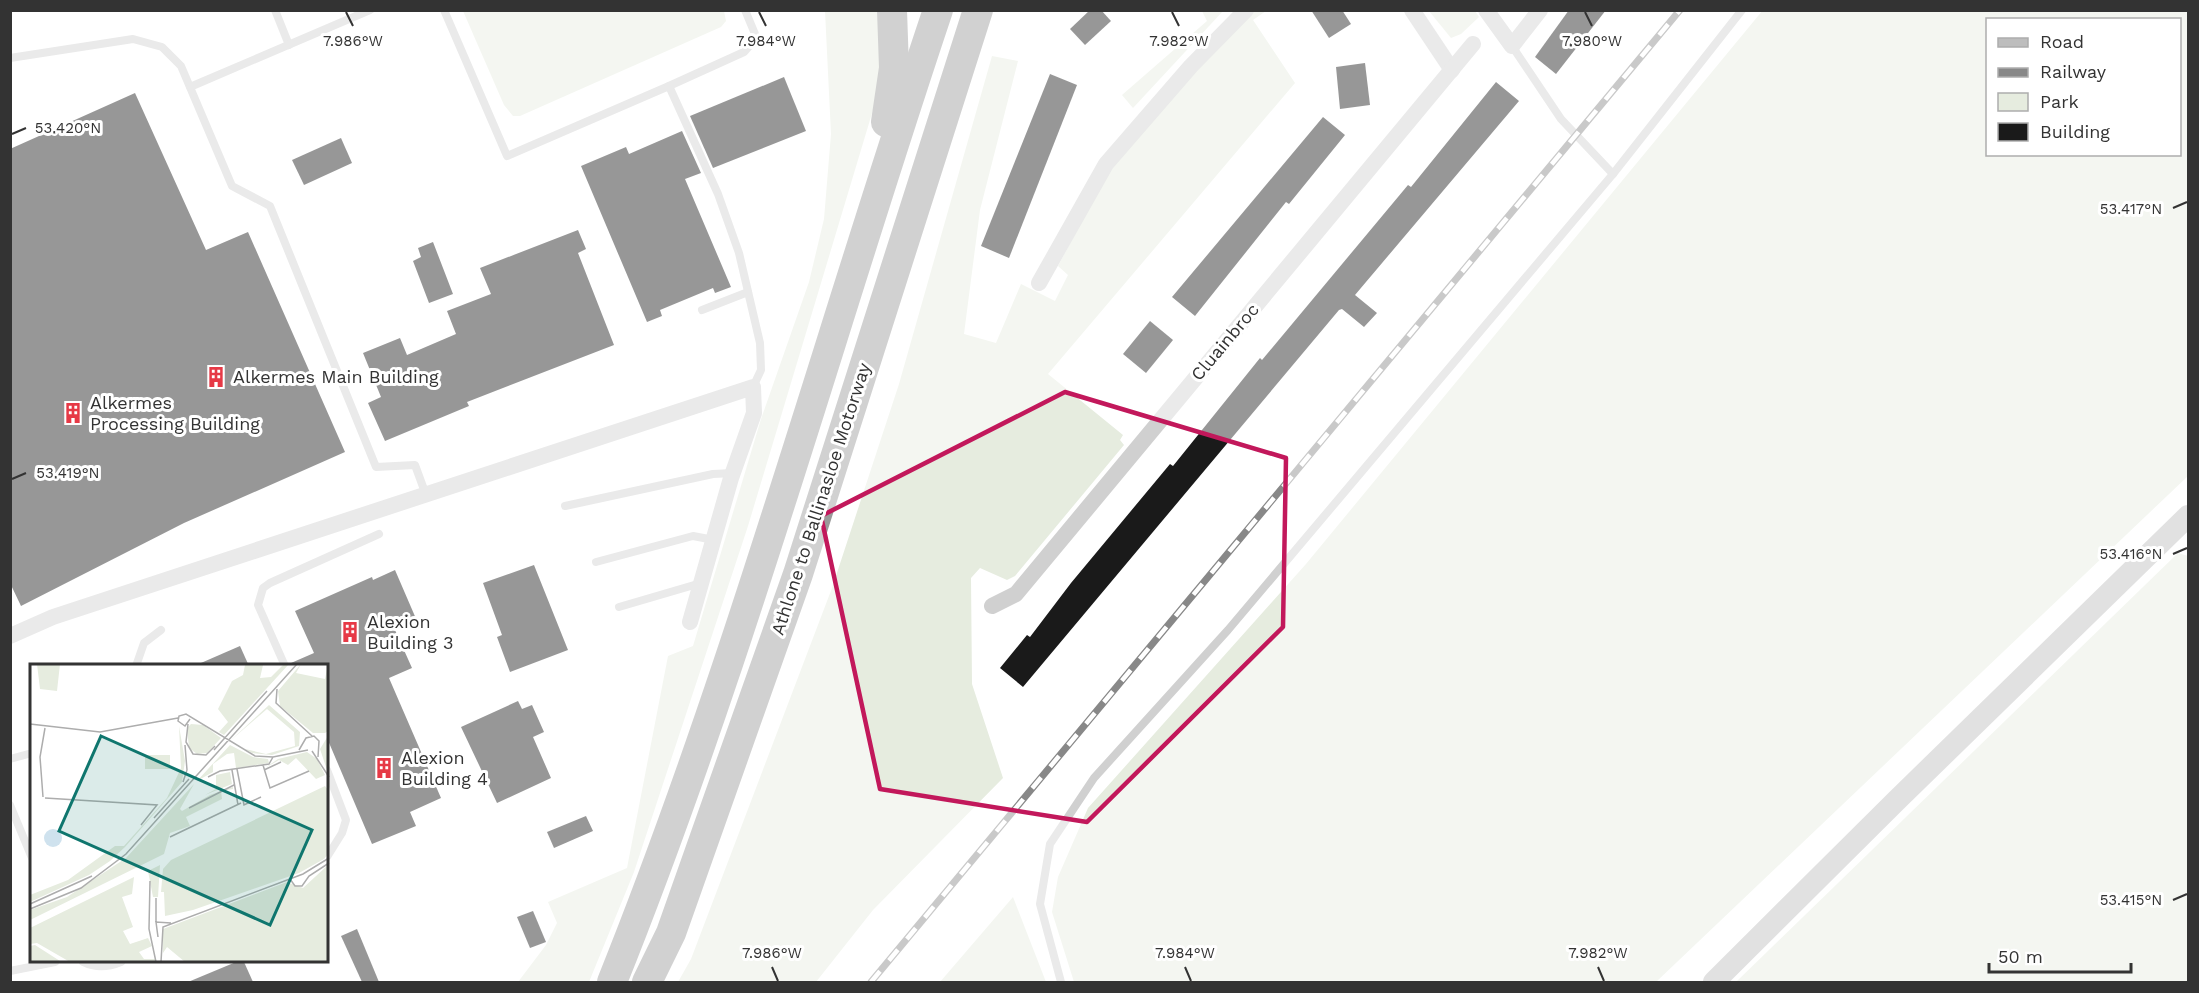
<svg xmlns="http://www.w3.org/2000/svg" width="2199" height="993" viewBox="0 0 2199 993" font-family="'Work Sans',sans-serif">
<rect width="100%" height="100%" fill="#fff"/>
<g fill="#e6ecdf" fill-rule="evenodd">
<path d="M1763 10 2188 11V476L1656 982H1074L1052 912 1058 877 1088 808 1306 564ZM1988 20H2180V154H1988Z"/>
<path d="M724 11 726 21 721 27 520 116H513L504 105 463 11Z"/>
<path d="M825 11H879L883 50 879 90 748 526 634 872 589 982H518L546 945 557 923 548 902 627 868 668 656 693 646 761 419 809 282 824 219 831 134Z"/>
<path d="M1202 11H1223L1133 108 1122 95 1207 21Z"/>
<path d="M1254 11H1266L1253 20 1295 83 1048 374 1123 435 1120 440 1124 445 1015 576 1007 580 980 568 971 578 972 684 1003 778 873 910 816 982H678L691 959 832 588 899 384 992 56 1018 61 980 210 964 334 996 343 1021 284 1055 301 1068 275 1058 266 1109 171 1176 91Z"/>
<path d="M1429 11H1475L1479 17 1461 34 1451 38Z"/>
<path d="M2178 553 2188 556V982H1736Z"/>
<path d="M1013 897 1046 982H940Z"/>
</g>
<g fill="#1a1a1a">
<path d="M1090 10H1101L1111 21 1085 45 1070 29Z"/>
<path d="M1311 10H1342L1351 24 1329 38Z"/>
<path d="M1569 10H1606L1556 74 1535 57Z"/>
<path d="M1365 63 1370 105 1340 109 1336 67Z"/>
<path d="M1050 74 1077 85 1009 258 981 246Z"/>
<path d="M784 77 806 131 713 168 690 116Z"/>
<path d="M1496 82 1519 101 1355 295 1377 313 1364 327 1342 309 1339 310 1023 687 1000 668 1027 635 1030 637 1071 583 1170 464 1173 466 1260 358 1262 360 1408 185 1411 187Z"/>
<path d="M135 93 206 250 248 232 345 452 184 523 21 606 10 583V149Z"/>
<path d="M1323 117 1345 135 1289 204 1286 202 1195 316 1172 297Z"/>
<path d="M682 131 701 173 685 179 731 287 715 293 713 288 660 310 662 316 647 322 581 166 626 147 629 154Z"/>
<path d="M341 138 352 163 304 185 292 160Z"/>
<path d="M578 230 586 249 578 253 614 345 467 402 469 406 385 441 368 403 381 397 363 353 400 338 407 355 456 334 447 311 491 294 480 268Z"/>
<path d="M433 242 453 294 429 303 413 261 421 257 418 248Z"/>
<path d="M1150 321 1173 340 1146 373 1123 354Z"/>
<path d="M534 565 568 650 510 672 497 637 502 635 483 583Z"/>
<path d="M395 570 417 621 395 630 412 668 389 678 441 798 410 812 416 826 372 844 327 738V666H291V663L314 653 295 611 372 577 373 580Z"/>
<path d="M240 646 249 666H194Z"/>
<path d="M518 701 522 709 532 705 544 732 533 737 551 778 497 803 461 727Z"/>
<path d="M586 816 593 831 554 848 547 832Z"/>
<path d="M533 911 546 942 530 948 517 917Z"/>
<path d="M357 929 379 982H362L341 936Z"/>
<path d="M236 962H244L253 982H188Z"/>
</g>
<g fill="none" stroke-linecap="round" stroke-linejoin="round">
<g stroke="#d0d0d0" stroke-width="8">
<path d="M275 10 289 45"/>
<path d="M444 10 507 156 669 86 718 194 739 253 760 343 761 370 753 387"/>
<path d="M1512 46 1561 119 1613 174"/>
<path d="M10 58 133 39 162 47 181 66 232 186 270 206 376 467 415 465 426 495"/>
<path d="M669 86 744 52 751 44 755 34 745 10"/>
<path d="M190 87 370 10"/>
<path d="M702 310 748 292"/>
<path d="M565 506 713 474 733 473"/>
<path d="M596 562 693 536 714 540"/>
<path d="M619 607 701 583"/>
<path d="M136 666 144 643 161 630"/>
<path d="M285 666 258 605 263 588 270 583 379 534"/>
<path d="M10 759 32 753"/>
<path d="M327 770 346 820 342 833 327 857"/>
<path d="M10 805 32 858"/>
<path d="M83 962C95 968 109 967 121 962"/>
<path d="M10 971 55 962"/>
<path d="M1061 982 1040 904 1050 844 1094 778 1228 630 1613 174 1742 10"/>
</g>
<g stroke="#d0d0d0" stroke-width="16">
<path d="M1412 10 1452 70"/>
<path d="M1486 10 1512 46 1540 10"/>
<path d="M1039 283 1106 164 1191 66 1246 10"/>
<path d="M992 606 1016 594 1473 44"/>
<path d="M10 636 53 617 753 387 754 413 731 478 690 622"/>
</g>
<path stroke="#bdbdbd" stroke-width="22" d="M1714 982 1897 800 2188 516"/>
<g stroke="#9a9a9a" stroke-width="30">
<path d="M886 122 894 68 892 10"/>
<path d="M612 982C739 666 829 334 938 10"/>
<path d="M647 982 671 933 798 574 978 10"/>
</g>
<defs>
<path id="rail" d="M871 982 1680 10"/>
</defs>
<use href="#rail" stroke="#888" stroke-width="7"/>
<use href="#rail" stroke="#fff" stroke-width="4.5" stroke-dasharray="14" stroke-linecap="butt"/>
</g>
<path d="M0 0H2199V993H0ZM1065 392 1286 458 1283 627 1087 822 880 789 821 516Z" fill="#fff" fill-opacity=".55" fill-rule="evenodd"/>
<path fill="none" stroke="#c2185b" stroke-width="4.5" stroke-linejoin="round" d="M1065 392 1286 458 1283 627 1087 822 880 789 821 516Z"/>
<path fill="none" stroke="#333" stroke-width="2" d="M346 12 353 26M759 12 766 26M1172 12 1179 26M1585 12 1592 26M12 134 26 128M2173 208 2187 202M12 479 26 473M2173 554 2187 548M2173 900 2187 894M772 967 778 981M1185 967 1191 981M1598 967 1604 981"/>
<defs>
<symbol id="building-bare" viewBox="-9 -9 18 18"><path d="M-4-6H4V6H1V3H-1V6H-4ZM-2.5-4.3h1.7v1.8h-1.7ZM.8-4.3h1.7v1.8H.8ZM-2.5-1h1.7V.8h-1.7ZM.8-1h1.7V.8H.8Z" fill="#e63946" stroke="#fff" stroke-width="2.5" paint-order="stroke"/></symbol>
</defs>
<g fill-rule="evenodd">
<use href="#building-bare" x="201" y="362" width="30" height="30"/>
<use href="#building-bare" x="58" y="398" width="30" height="30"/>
<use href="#building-bare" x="335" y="617" width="30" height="30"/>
<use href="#building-bare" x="369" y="753" width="30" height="30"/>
</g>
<g text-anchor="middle" stroke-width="6" stroke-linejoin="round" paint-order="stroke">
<g font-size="18" fill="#333" stroke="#fff">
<text transform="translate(1225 342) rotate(-50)" y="6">Cluainbroc</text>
<text transform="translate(821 499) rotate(-72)" y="6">Athlone to Ballinasloe Motorway</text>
</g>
<g font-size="18" fill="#333" stroke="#fff" text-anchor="start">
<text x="233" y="383">Alkermes Main Building</text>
<text x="90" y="409">Alkermes<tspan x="90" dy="21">Processing Building</tspan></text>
<text x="367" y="628">Alexion<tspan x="367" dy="21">Building 3</tspan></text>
<text x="401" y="764">Alexion<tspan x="401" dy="21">Building 4</tspan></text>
</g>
</g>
<g transform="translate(30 664)">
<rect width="298" height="298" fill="#fff"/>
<path d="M7 0H30L27 27 10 25ZM254 0H259L194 71 189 68 198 58 188 45 202 17 213 11 215 1H233L230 14 241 13ZM271 0 266 9 295 15 298 0V67L295 69H283L250 42 248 27ZM239 41 270 68 269 82 242 91 222 89 215 85 236 90 265 82 264 68 237 45 200 77ZM161 60 173 61 191 74 177 89 167 90 159 84 157 64ZM149 62 155 97 152 118 95 183 80 197 59 211 0 238V231L38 216 85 182H94L137 134 151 104ZM298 72V109L290 85ZM200 81 223 93 238 95 239 99 206 104 204 89 197 90 183 100V108L167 117ZM277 88 287 95 295 111 286 115 266 94 258 101 249 96 235 104 248 95ZM140 91V105H115V91ZM200 108 202 120 175 131 186 125V111ZM164 120 150 145 152 147 180 131 203 123V125L191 127 192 135 156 153 160 162 140 169 134 190 0 256V246L37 233 96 194ZM295 122 298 126V190L294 195 269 209 163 246 135 252 134 228H131L133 205 141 196ZM130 201 128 233H123L118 207ZM298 201V298H155L137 283 133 289V265L257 218 273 224ZM104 213 102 230 92 233 103 263 93 267 100 280 118 274 122 282 109 288 114 295H125V298H40L7 279 0 280V264ZM5 281 30 297 37 298H0V282Z" fill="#e6ecdf"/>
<path d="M14 174a9 9 0 1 1 18 0a9 9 0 1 1-18 0Z" fill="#cfe2ee"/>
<path fill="none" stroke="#adadad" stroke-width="1.5" d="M247 25 246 39 282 72M160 55 155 62 148 57 149 52 156 50 225 92 243 93 278 86M0 60 70 68 148 54M158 60 156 78 163 90 176 91 185 82M184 86 237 27M269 86 276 74 284 72 289 77 288 93M282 87 299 113M233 101 240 124 279 107M207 105 214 141 231 133M202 106 208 141M234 106 251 98M178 113 190 107 239 100 243 93M153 118 157 106 155 81M13 133 10 93 15 64M15 134 127 141 111 161M159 144 204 121M124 154 159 115M140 173 211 139M260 215 265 222H272L279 212 299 199M120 217 119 265 126 298M0 240 62 212M0 245 51 224 96 190 267 0M126 258V234M128 273 126 258 141 259M131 298 133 263 273 210 299 194"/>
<path fill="#0f766e" fill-opacity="0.15" stroke="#0f766e" stroke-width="3" d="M71 72 282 166 240 261 29 167Z"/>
<rect width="298" height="298" fill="none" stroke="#333" stroke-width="3"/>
</g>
<g font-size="15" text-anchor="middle" fill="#333" stroke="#fff" stroke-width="6" stroke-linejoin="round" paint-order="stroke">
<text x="353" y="46">7.986°W</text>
<text x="766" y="46">7.984°W</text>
<text x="1179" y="46">7.982°W</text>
<text x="1592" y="46">7.980°W</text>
<text x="68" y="133">53.420°N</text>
<text x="2131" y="214">53.417°N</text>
<text x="68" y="478">53.419°N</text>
<text x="2131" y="559">53.416°N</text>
<text x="2131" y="905">53.415°N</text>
<text x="772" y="958">7.986°W</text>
<text x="1185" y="958">7.984°W</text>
<text x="1598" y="958">7.982°W</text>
</g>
<rect width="2199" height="993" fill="none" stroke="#333333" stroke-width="24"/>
<rect x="1986" y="18" width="195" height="138" fill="#ffffff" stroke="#adadad" stroke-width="1.5"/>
<rect x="1998" y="38" width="30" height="9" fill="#bdbdbd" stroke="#adadad" stroke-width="1.5"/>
<text x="2040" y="48" font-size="18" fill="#333333">Road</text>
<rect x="1998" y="68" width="30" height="9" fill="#888888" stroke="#adadad" stroke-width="1.5"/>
<text x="2040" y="78" font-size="18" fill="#333333">Railway</text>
<rect x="1998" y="93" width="30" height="18" fill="#e6ecdf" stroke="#adadad" stroke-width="1.5"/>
<text x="2040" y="108" font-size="18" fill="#333333">Park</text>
<rect x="1998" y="123" width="30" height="18" fill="#1a1a1a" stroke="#adadad" stroke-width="1.5"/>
<text x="2040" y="138" font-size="18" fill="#333333">Building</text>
<path d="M1989 963v9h142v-9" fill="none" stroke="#333333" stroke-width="3"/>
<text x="1998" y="963" font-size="18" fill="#333333" stroke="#ffffff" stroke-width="4.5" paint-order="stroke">50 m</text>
</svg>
